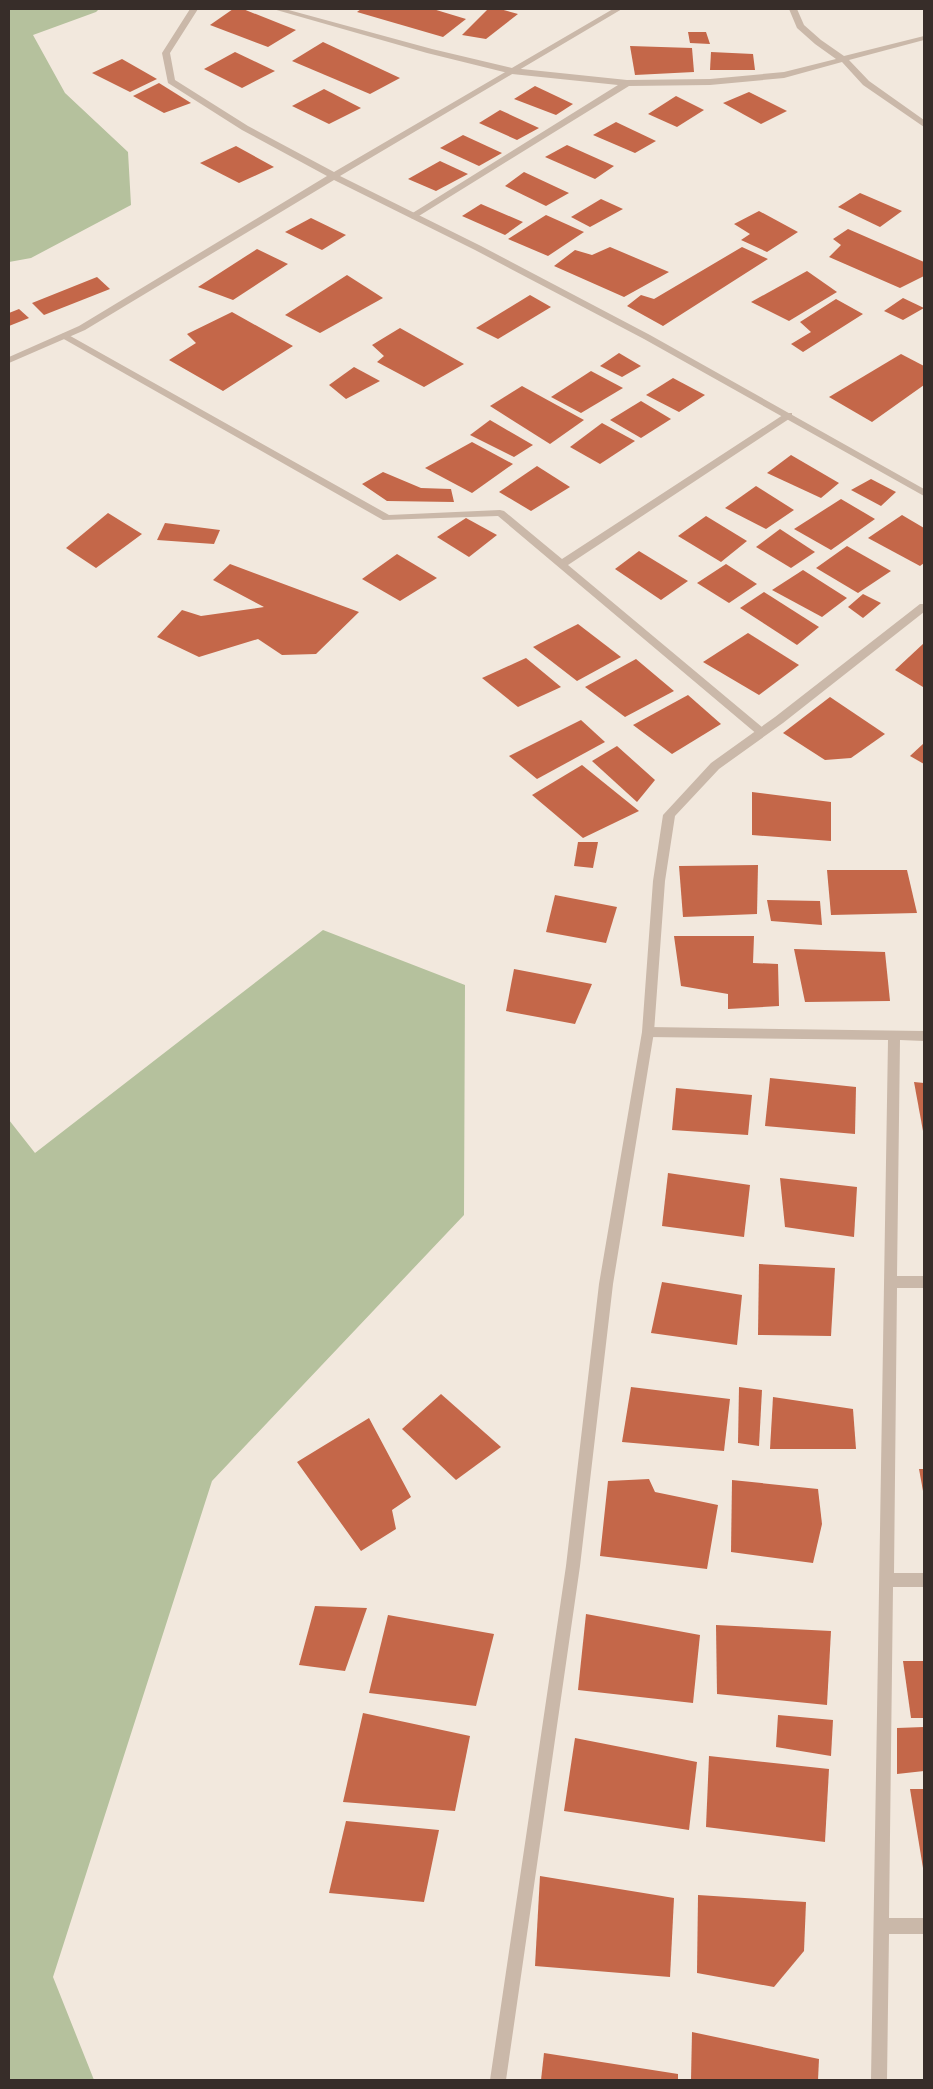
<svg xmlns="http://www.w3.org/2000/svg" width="933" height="2089" viewBox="0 0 933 2089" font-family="'Golos Text',sans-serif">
<rect width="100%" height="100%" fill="#f2e8dd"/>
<g fill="#b5c19d">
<path d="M9 9H99L96 12 33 35 65 93 128 152 131 205 31 258 9 262Z"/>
<path d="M323 930 465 985 464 1215 212 1481 53 1977 94 2080H9V1120L35 1153Z"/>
</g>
<g fill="#c46749">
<path d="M233 9H243L296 30 268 47 210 25Z"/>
<path d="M361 9H433L466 19 443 37 357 12Z"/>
<path d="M488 9H500L518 14 486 39 462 35Z"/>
<path d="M688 32H706L710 44 690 43Z"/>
<path d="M323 42 400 78 370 94 292 61Z"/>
<path d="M630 46 692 48 694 72 635 75Z"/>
<path d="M235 52 275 71 242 88 204 69Z"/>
<path d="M711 52 753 54 755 70H710Z"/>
<path d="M122 59 157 79 130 92 92 73Z"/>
<path d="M159 83 191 103 164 113 133 96Z"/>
<path d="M535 86 573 104 556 115 514 99Z"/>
<path d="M324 89 361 108 329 124 292 106Z"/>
<path d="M749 92 787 111 761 124 723 103Z"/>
<path d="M676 96 704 110 677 127 648 114Z"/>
<path d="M500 110 539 128 517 140 479 123Z"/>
<path d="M616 122 656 141 635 153 593 135Z"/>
<path d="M463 135 502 153 479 166 440 148Z"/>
<path d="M567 145 614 166 595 179 545 157Z"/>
<path d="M236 146 274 167 239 183 200 163Z"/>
<path d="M440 161 468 174 436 191 408 179Z"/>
<path d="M524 172 569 193 546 206 505 186Z"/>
<path d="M860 193 902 211 880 227 838 207Z"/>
<path d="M601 199 623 209 590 227 571 217Z"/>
<path d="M481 204 523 222 505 235 462 216Z"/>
<path d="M759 211 798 232 767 252 741 240 750 234 734 224Z"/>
<path d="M546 215 584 232 548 256 508 239Z"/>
<path d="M311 218 346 235 322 250 285 232Z"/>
<path d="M848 229 924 262V276L900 288 829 257 841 245 833 239Z"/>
<path d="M610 247 669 272 624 297 554 266 575 250 592 255Z"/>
<path d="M742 247 768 259 663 326 627 306 641 295 654 299Z"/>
<path d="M257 249 288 264 233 300 198 287Z"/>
<path d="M807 271 837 292 789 321 751 302Z"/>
<path d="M347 275 383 298 320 333 285 315Z"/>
<path d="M97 277 110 289 44 315 32 303Z"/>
<path d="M530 295 551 307 498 339 476 328Z"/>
<path d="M903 298 924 308 903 320 884 311Z"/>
<path d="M836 299 863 314 803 352 791 344 811 332 800 322Z"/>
<path d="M19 309 29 318 9 326V313Z"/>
<path d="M232 312 293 346 223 391 169 360 196 343 187 334Z"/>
<path d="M400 328 464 364 424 387 377 362 384 356 372 345Z"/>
<path d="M619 353 641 366 622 377 600 366Z"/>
<path d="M901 354 924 366V385L872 422 829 397Z"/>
<path d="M354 367 380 381 346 399 329 385Z"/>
<path d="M591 371 623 388 581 413 551 397Z"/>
<path d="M673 378 705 395 679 412 646 395Z"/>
<path d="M522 386 584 420 550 444 490 406Z"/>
<path d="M641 401 671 419 641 438 610 420Z"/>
<path d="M490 420 533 445 514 457 470 435Z"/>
<path d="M602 423 635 441 600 464 570 447Z"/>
<path d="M472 442 513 464 472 493 425 468Z"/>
<path d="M791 455 839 483 821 498 767 473Z"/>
<path d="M537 466 570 487 531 511 499 492Z"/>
<path d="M383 472 421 488 451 489 454 502 387 501 362 484Z"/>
<path d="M871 479 896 492 881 506 851 490Z"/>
<path d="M756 486 794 510 766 529 725 508Z"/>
<path d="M841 499 875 519 831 550 794 529Z"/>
<path d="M108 513 142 534 96 568 66 548Z"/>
<path d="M902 515 924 528V563L920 566 868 538Z"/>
<path d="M706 516 747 541 721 562 678 536Z"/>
<path d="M466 518 497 535 469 557 437 537Z"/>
<path d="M165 523 220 530 214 544 157 540Z"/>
<path d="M780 529 815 552 791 568 756 547Z"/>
<path d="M847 546 891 571 858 593 816 568Z"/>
<path d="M639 551 688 581 661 600 615 569Z"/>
<path d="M397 554 437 578 400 601 362 579Z"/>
<path d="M230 564 359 612 316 654 282 655 258 639 199 657 157 637 182 610 201 616 264 607 213 580Z"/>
<path d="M726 564 757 584 729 603 697 583Z"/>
<path d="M803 570 847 598 822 617 772 590Z"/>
<path d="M764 592 819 627 797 645 740 608Z"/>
<path d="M863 594 881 603 863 618 848 607Z"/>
<path d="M578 624 621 657 577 681 533 647Z"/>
<path d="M748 633 799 665 759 695 703 662Z"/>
<path d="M924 643V687H923L895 670Z"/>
<path d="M526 658 561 687 518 707 482 678Z"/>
<path d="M636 659 674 691 625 717 585 687Z"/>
<path d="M688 695 721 724 672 754 633 725Z"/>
<path d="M830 697 885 734 851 758 825 760 783 733Z"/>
<path d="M581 720 605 742 537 779 509 756Z"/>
<path d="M924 743V764L910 756Z"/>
<path d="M617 746 655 780 637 802 592 761Z"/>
<path d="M582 765 639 811 583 838 532 795Z"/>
<path d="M752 792 831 802V841L752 835Z"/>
<path d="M578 842H598L593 868 574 866Z"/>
<path d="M758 865 757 914 683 917 679 866Z"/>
<path d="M827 870H907L917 913 831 915Z"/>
<path d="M555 895 617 907 606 943 546 932Z"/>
<path d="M767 900 820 901 822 925 771 921Z"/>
<path d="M674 936H754L753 963 778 964 779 1006 728 1009V994L681 986Z"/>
<path d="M794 949 885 952 890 1001 805 1002Z"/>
<path d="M514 969 592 984 575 1024 506 1011Z"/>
<path d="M770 1078 856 1087 855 1134 765 1126Z"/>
<path d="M914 1082 924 1083V1131H923Z"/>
<path d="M676 1088 752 1095 748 1135 672 1130Z"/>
<path d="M668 1173 750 1185 744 1237 662 1226Z"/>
<path d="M780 1178 857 1187 854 1237 785 1227Z"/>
<path d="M759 1264 835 1268 831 1336 758 1335Z"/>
<path d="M662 1282 742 1295 737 1345 651 1333Z"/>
<path d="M631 1387 730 1399 724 1451 622 1442Z"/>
<path d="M739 1387 762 1390 759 1446 738 1443Z"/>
<path d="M441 1394 501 1447 456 1480 402 1429Z"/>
<path d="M773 1397 853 1409 856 1449H770Z"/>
<path d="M369 1418 411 1497 392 1510 396 1529 361 1551 297 1462Z"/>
<path d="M919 1469H924V1491H923Z"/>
<path d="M649 1479 655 1492 718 1505 707 1569 600 1556 608 1481Z"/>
<path d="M732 1480 818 1489 822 1524 813 1563 731 1552Z"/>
<path d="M315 1606 367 1608 345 1671 299 1665Z"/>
<path d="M586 1614 700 1635 693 1703 578 1690Z"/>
<path d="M388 1615 494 1634 476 1706 369 1693Z"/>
<path d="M716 1625 831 1631 827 1705 717 1694Z"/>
<path d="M903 1661H924V1718H911Z"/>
<path d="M363 1713 470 1736 455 1811 343 1802Z"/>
<path d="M778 1715 833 1720 831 1756 776 1747Z"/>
<path d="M924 1727V1771L897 1774V1728Z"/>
<path d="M575 1738 697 1762 689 1830 564 1811Z"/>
<path d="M709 1756 829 1769 825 1842 706 1827Z"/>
<path d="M910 1789H924V1867L923 1868Z"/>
<path d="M346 1821 439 1830 424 1902 329 1893Z"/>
<path d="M540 1876 674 1898 670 1977 535 1966Z"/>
<path d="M698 1895 806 1902 804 1951 774 1987 697 1973Z"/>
<path d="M692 2032 819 2059 818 2080H691Z"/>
<path d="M544 2053 678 2074V2080H541Z"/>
</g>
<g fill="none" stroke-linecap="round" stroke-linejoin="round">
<g fill="#cab8a9" fill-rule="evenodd">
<path d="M273 9H285L432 49 512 68 627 80 710 79 784 72 836 59 815 44 797 28 789 9H797L804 25 821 40 844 56 924 36V40L849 60 869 81 924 120V127L863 85 842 62 784 78 710 85 629 86 414 219 411 218V214L618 85 512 74 427 53Z"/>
<path d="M65 333 389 515 500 510 504 511 562 559 786 413H792V417L568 565 768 732 762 736 758 735 498 516 383 520 62 338V334Z"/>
<path d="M648 1027 924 1031V1041L900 1040 897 1276H924V1288H897L894 1573H924V1587H893L889 1918H924V1934H889L887 2080H871L888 1040 648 1037 644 1035 642 1032 644 1029Z"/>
</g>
<g fill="#cab8a9" fill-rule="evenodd">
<path d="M190 9H198L170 53 175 80 248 126 334 172 613 9H622L340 176 481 246 650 335 924 489V496L644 339 475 250 334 180 85 330 9 363V357L79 326 327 176 242 130 168 83 162 53Z"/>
<path d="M920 604H924V612L783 723 719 769 675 816 665 881 654 1032 613 1284 580 1566 506 2080H490L566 1566 599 1284 642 1032 653 881 663 815 711 763 775 717Z"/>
</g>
</g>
<rect width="933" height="2089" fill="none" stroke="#372d29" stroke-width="20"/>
</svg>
